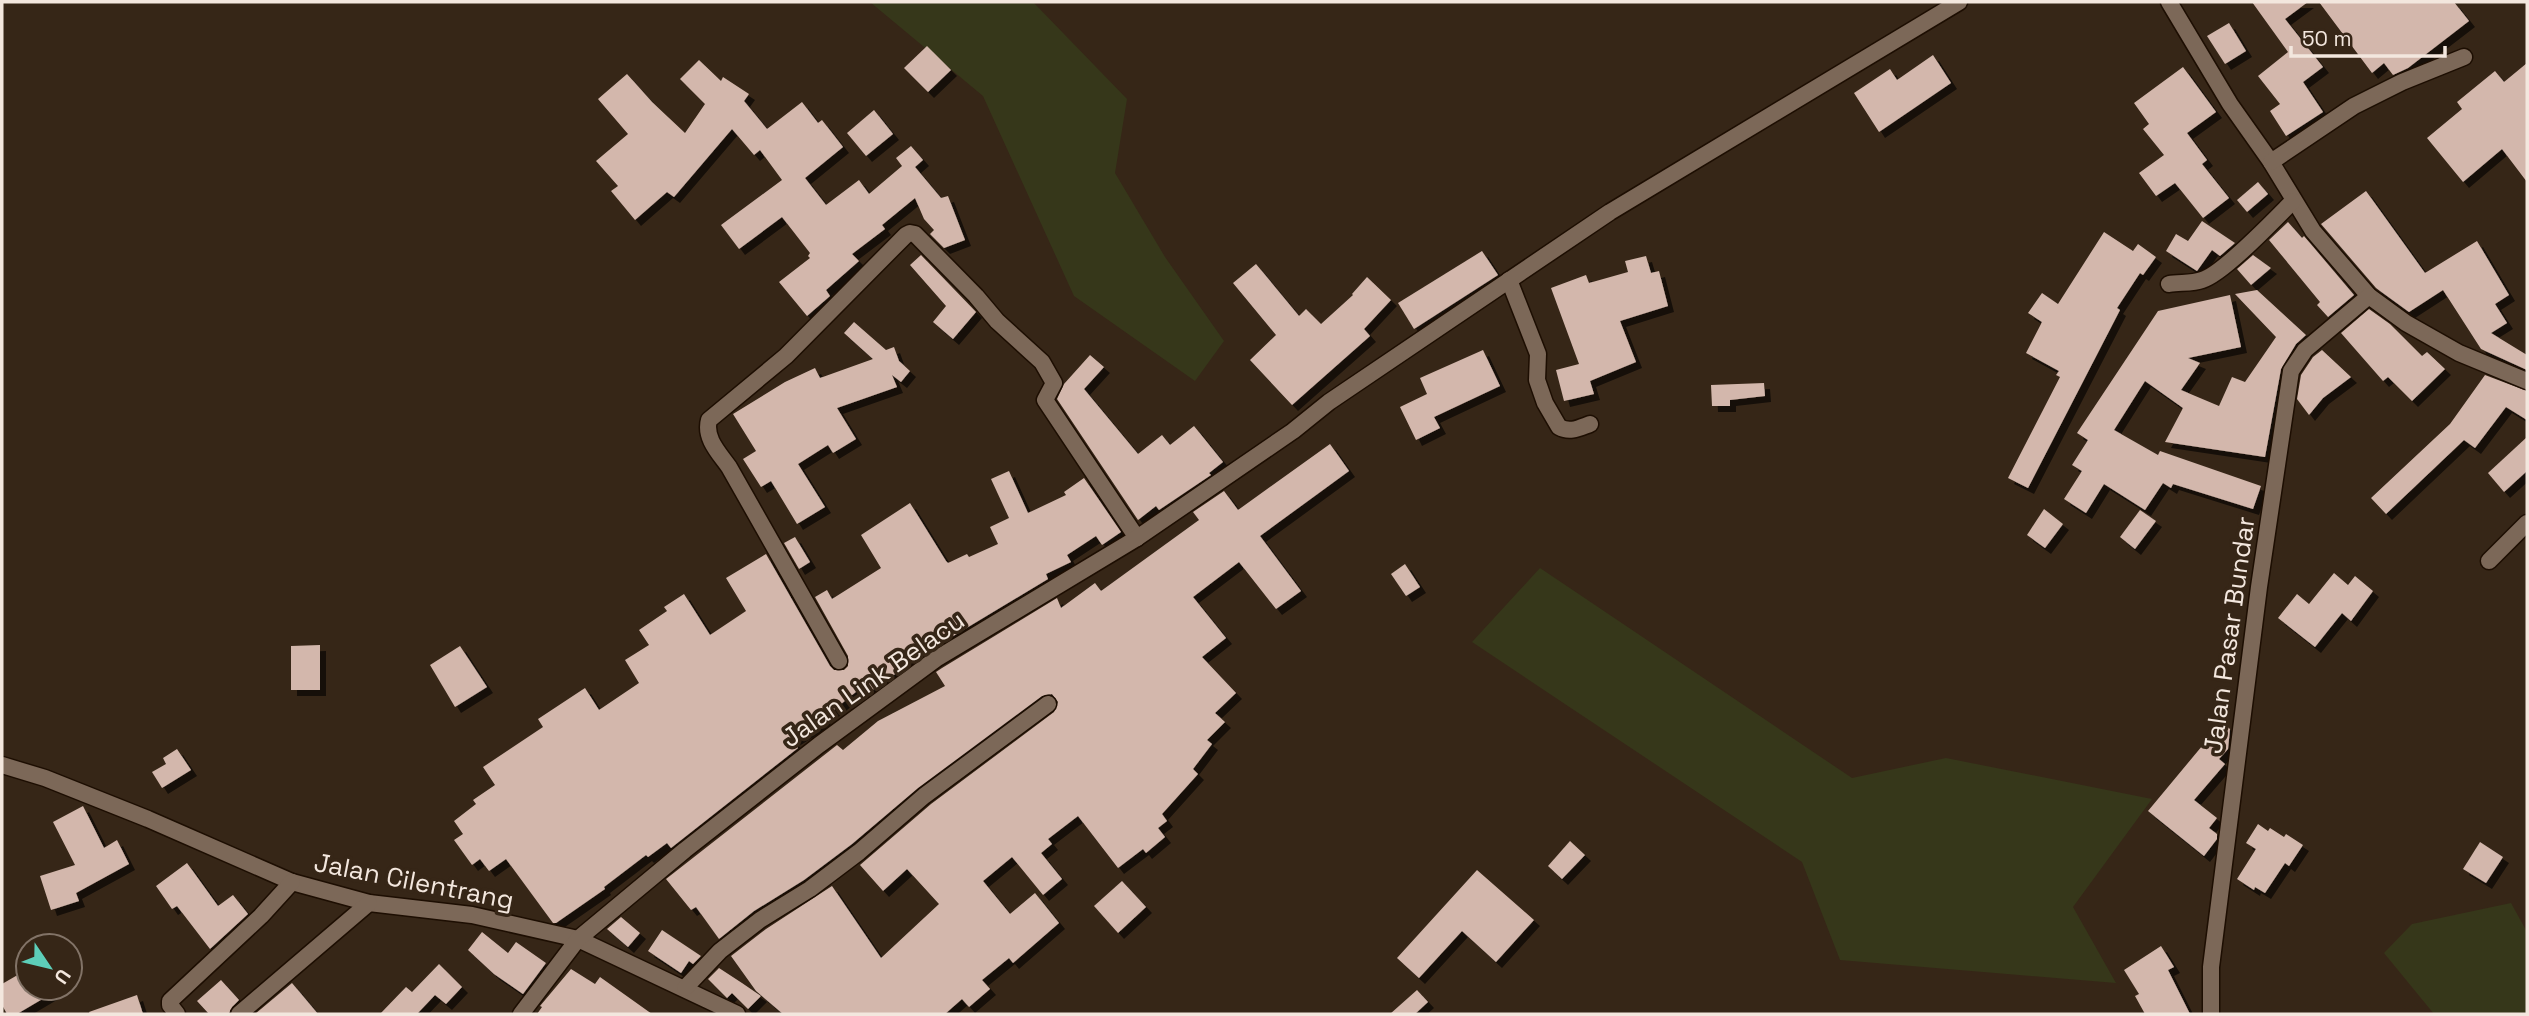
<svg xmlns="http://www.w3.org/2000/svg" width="2529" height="1016" viewBox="0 0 2529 1016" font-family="'Space Grotesk',sans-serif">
<defs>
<filter id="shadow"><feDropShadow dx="6" dy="6" stdDeviation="0" flood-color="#0009"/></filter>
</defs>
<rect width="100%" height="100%" fill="#362617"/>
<g fill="#36371a">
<path d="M870 2H1033L1127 99 1115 173 1165 257 1224 341 1195 381 1074 296 983 96Z"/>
<path d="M1540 568 1852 778 1946 758 2152 799 2073 907 2116 983 1840 960 1802 862 1472 642Z"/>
<path d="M2511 903 2527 932V1014H2434L2384 953 2412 924Z"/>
</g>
<g fill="#d3b7ac" filter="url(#shadow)">
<path d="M2252 2H2308L2285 19 2323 67 2303 82 2323 112 2286 136 2270 111 2280 104 2258 76 2288 52Z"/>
<path d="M2319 2H2454L2469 21 2408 68 2393 75 2384 63 2372 73Z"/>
<path d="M2229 23 2246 51 2225 64 2207 36Z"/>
<path d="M927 46 951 70 928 92 904 68Z"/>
<path d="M1933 55 1951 83 1879 132 1854 93 1890 69 1897 80Z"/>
<path d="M699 60 721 81 723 77 749 94 744 101 767 129 802 102 818 123 822 120 843 147 805 178 826 205 859 180 869 194 902 166 896 158 911 146 923 160 915 167 941 198 948 196 965 240 944 248 930 234 934 230 924 219 915 198 882 225 885 229 852 254 859 261 826 290 830 296 807 316 779 282 810 258 808 256 810 253 782 217 739 249 721 225 782 180 760 150 754 155 732 129 674 197 667 192 635 220 611 191 618 186 596 161 628 134 598 99 627 74 652 102 685 133 705 104 680 79Z"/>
<path d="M2527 63V182L2502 149 2463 182 2427 138 2462 109 2457 102 2495 71 2504 82Z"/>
<path d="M2183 67 2216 112 2187 133 2207 160 2202 164 2229 198 2203 218 2175 183 2156 196 2139 173 2164 155 2143 129 2149 124 2134 103Z"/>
<path d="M874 110 893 134 866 156 847 133Z"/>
<path d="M2258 182 2268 194 2247 212 2237 200Z"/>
<path d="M2366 191 2425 273 2477 241 2509 295 2495 304 2507 323 2491 333 2527 355V370L2481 349 2443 290 2409 312 2376 288 2321 224Z"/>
<path d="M2202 221 2235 243 2220 256 2212 250 2197 271 2166 251 2176 234 2188 241Z"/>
<path d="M2288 222 2302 238 2304 236 2354 295 2328 317 2317 305 2320 302 2269 240Z"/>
<path d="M2104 232 2133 251 2138 244 2156 257 2143 275 2140 273 2117 308 2120 310 2028 488 2008 478 2060 377 2056 375 2059 371 2026 353 2042 322 2028 313 2042 293 2058 304Z"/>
<path d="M1482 251 1498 275 1414 329 1398 303Z"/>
<path d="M921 255 976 312 953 339 933 322 946 306 910 265Z"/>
<path d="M2253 255 2271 268 2251 285 2237 269Z"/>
<path d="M1646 256 1651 273 1659 271 1668 306 1620 321 1636 362 1590 381 1594 394 1564 401 1556 370 1579 364 1551 288 1586 275 1589 283 1628 272 1625 261Z"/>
<path d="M1256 264 1299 316 1306 309 1321 324 1353 295 1352 294 1367 277 1391 300 1364 329 1370 336 1292 405 1250 360 1276 335 1233 283Z"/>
<path d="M2257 290 2306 335 2296 344 2281 369 2265 457 2165 442 2183 408 2145 381 2114 430 2158 455 2160 451 2261 486 2253 509 2173 484 2171 488 2163 483 2145 510 2104 484 2086 513 2064 499 2082 471 2072 465 2088 440 2077 433 2158 311 2230 295 2241 347 2188 358 2200 363 2181 390 2219 406 2232 377 2245 382 2276 337 2235 294Z"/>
<path d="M2369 309 2390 324 2422 356 2427 352 2445 369 2412 401 2388 377 2383 381 2341 333Z"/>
<path d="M854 322 886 350 894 347 899 361 910 371 901 382 892 375 897 387 837 408 856 439 833 453 828 445 798 464 825 507 797 524 771 481 761 487 743 459 756 451 733 414 785 382 815 368 820 378 873 359 844 333Z"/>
<path d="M1483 350 1500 386 1434 417 1440 428 1416 440 1400 407 1427 394 1420 378Z"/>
<path d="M2322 350 2351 377 2323 398 2309 415 2297 399 2301 375 2313 357Z"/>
<path d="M1090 355 1104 367 1084 389 1138 454 1162 435 1170 445 1194 426 1223 462 1209 473 1211 475 1159 510 1156 506 1138 520 1057 399 1064 384Z"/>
<path d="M2485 375 2527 391V420L2506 407 2475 448 2464 440 2386 514 2371 498 2450 424Z"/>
<path d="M1764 383 1765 396 1730 400V406H1712L1711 385Z"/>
<path d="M2527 437V471L2504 492 2488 473Z"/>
<path d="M1330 444 1349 471 1260 536 1301 591 1276 609 1239 562 1193 597 1226 638 1202 657 1236 693 1215 713 1225 722 1207 740 1212 744 1193 769 1198 774 1162 814 1167 821 1158 828 1165 837 1146 853 1143 849 1118 868 1078 816 1048 839 1052 844 1041 853 1062 879 1043 895 1012 857 983 881 1010 914 1035 893 1059 923 1013 963 1009 958 982 980 990 989 969 1007 962 999 945 1014H783L756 991 731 956 766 929 832 886 881 958 939 904 907 869 883 891 860 865 931 804 1054 712 1058 702 1052 694 1042 696 918 788 852 844 804 880 754 911 719 939 696 907 691 910 666 879 837 745 843 750 878 721 945 686 936 672 942 668 1057 598 1061 608 1095 583 1101 591 1199 520 1193 512 1224 491 1238 510Z"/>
<path d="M1009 471 1028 513 1066 495 1064 492 1084 478 1121 532 1102 545 1096 536 1067 555 1071 562 1046 574 1048 579 925 653 861 698 857 691 824 718 826 720 793 740 798 748 671 848 667 843 648 857 646 855 604 887 605 889 556 923H553L506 859 489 871 480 859 472 865 454 840 463 834 454 821 476 804 473 800 495 785 483 767 543 727 538 719 585 688 599 710 639 683 625 660 649 645 639 630 667 611 664 607 684 594 710 635 746 611 726 578 766 554 830 666 834 670H844L848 666V656L815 597 827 590 832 599 881 568 861 535 910 503 946 561 948 563 967 554 969 557 998 544 990 527 1009 518 991 479Z"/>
<path d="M2044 509 2063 524 2045 548 2027 535Z"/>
<path d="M2140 510 2156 521 2135 549 2120 537Z"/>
<path d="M795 537 810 562 799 569 784 543Z"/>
<path d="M1405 564 1420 587 1406 596 1391 574Z"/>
<path d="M2334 573 2348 585 2355 576 2373 591 2351 621 2342 613 2315 647 2278 618 2297 594 2309 604Z"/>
<path d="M320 645V690H291V646Z"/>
<path d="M460 646 487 687 455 707 430 665Z"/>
<path d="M2222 722 2230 729 2228 749 2219 759 2225 764 2194 800 2217 818 2209 828 2217 834V839L2204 856 2148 811Z"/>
<path d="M177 749 191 770 162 788 152 772 166 764 163 758Z"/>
<path d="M83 806 104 848 117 840 129 864 76 893 79 901 51 910 40 876 75 865 53 822Z"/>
<path d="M2258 824 2268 831 2270 828 2284 837 2286 834 2303 845 2289 866 2285 863 2265 893 2255 887 2254 890 2237 879 2256 849 2246 843Z"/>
<path d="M1570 841 1585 855 1562 879 1548 866Z"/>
<path d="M2480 842 2503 857 2486 883 2463 869Z"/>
<path d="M187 863 218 906 233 895 248 914 210 949 177 906 172 909 156 886Z"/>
<path d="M1477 870 1534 920 1496 962 1462 931 1419 978 1397 958Z"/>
<path d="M1122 881 1146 907 1118 933 1094 906Z"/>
<path d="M621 917 640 933 628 947 607 929Z"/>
<path d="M662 930 701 956 693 964 689 961 681 973 648 951Z"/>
<path d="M482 932 508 953 516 942 546 963 523 994 494 974 468 950Z"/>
<path d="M2161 946 2174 967 2168 970 2190 1014H2145L2135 996 2139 994 2124 970Z"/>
<path d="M439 964 462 987 446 1004 435 995 417 1014H380L406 987 412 992Z"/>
<path d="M719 968 742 983 761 996 748 1009 732 993 727 998 708 979Z"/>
<path d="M28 969V988H61L17 1014H7L2 1005V984Z"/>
<path d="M571 969 595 984 600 977 652 1014H537L542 1007 540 1006Z"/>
<path d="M221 980 239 1000 232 1007 229 1014H209L197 1001Z"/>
<path d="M292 983 318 1014H255Z"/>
<path d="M1417 990 1428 1002 1415 1014H1390Z"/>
<path d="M137 995 143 1014H90L89 1012Z"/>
</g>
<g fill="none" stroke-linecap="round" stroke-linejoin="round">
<defs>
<g id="minor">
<path d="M2169 2 2230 104 2271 162 2313 231 2369 296 2406 323 2459 353 2527 381"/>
<path d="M2271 162 2354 106 2402 82 2464 57"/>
<path d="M1509 280 1538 354 1537 380 1545 403 1559 427C1570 433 1579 428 1590 424"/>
<path d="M2169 284C2179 282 2192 284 2202 280 2223 274 2275 219 2293 201"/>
<path d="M2489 561 2527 523"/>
<path d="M839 661 729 467C719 453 704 438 709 420L786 356 906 235 910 233 915 234 976 296 997 321 1042 362 1054 383 1045 400 1137 538"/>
<path d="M2 765 45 778 148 819 292 882 369 903 472 915 578 939 737 1014"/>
<path d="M685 988 720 951 760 920 810 889 859 852 924 796 1048 704"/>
<path d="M177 1014 170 1005V1001L261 916 292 882"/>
<path d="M239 1014 369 903"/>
<path d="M521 1014 578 939 685 850 819 745 936 659 1137 538 1293 431 1329 402 1610 212 1959 2"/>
<path d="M2211 1014V967L2259 587 2291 371 2305 350 2369 296"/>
</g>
</defs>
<use href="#minor" stroke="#1d0e02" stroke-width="19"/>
<use href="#minor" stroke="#7c6858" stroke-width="16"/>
</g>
<g text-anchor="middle" stroke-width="7" stroke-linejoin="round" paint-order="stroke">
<g font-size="26" fill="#f3e7de" stroke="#362617">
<text transform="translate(2229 635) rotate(-82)" y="9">Jalan Pasar Bundar</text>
<text transform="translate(873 679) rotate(-35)" y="9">Jalan Link Belacu</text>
<text transform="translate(414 881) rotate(11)" y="9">Jalan Cilentrang</text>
</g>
</g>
<rect width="2529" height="1016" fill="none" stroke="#f3e7de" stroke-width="7"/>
<g transform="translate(49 967) rotate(125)"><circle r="33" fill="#362617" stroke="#827367" stroke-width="2"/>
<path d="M0-5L12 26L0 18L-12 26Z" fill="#5dceb9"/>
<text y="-10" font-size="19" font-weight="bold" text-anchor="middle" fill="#f3e7de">U</text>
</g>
<path d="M2291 46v10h154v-10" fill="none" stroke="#f3e7de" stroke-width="3.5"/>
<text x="2302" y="46" font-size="21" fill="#f3e7de" stroke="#362617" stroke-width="5" paint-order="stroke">50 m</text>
</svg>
